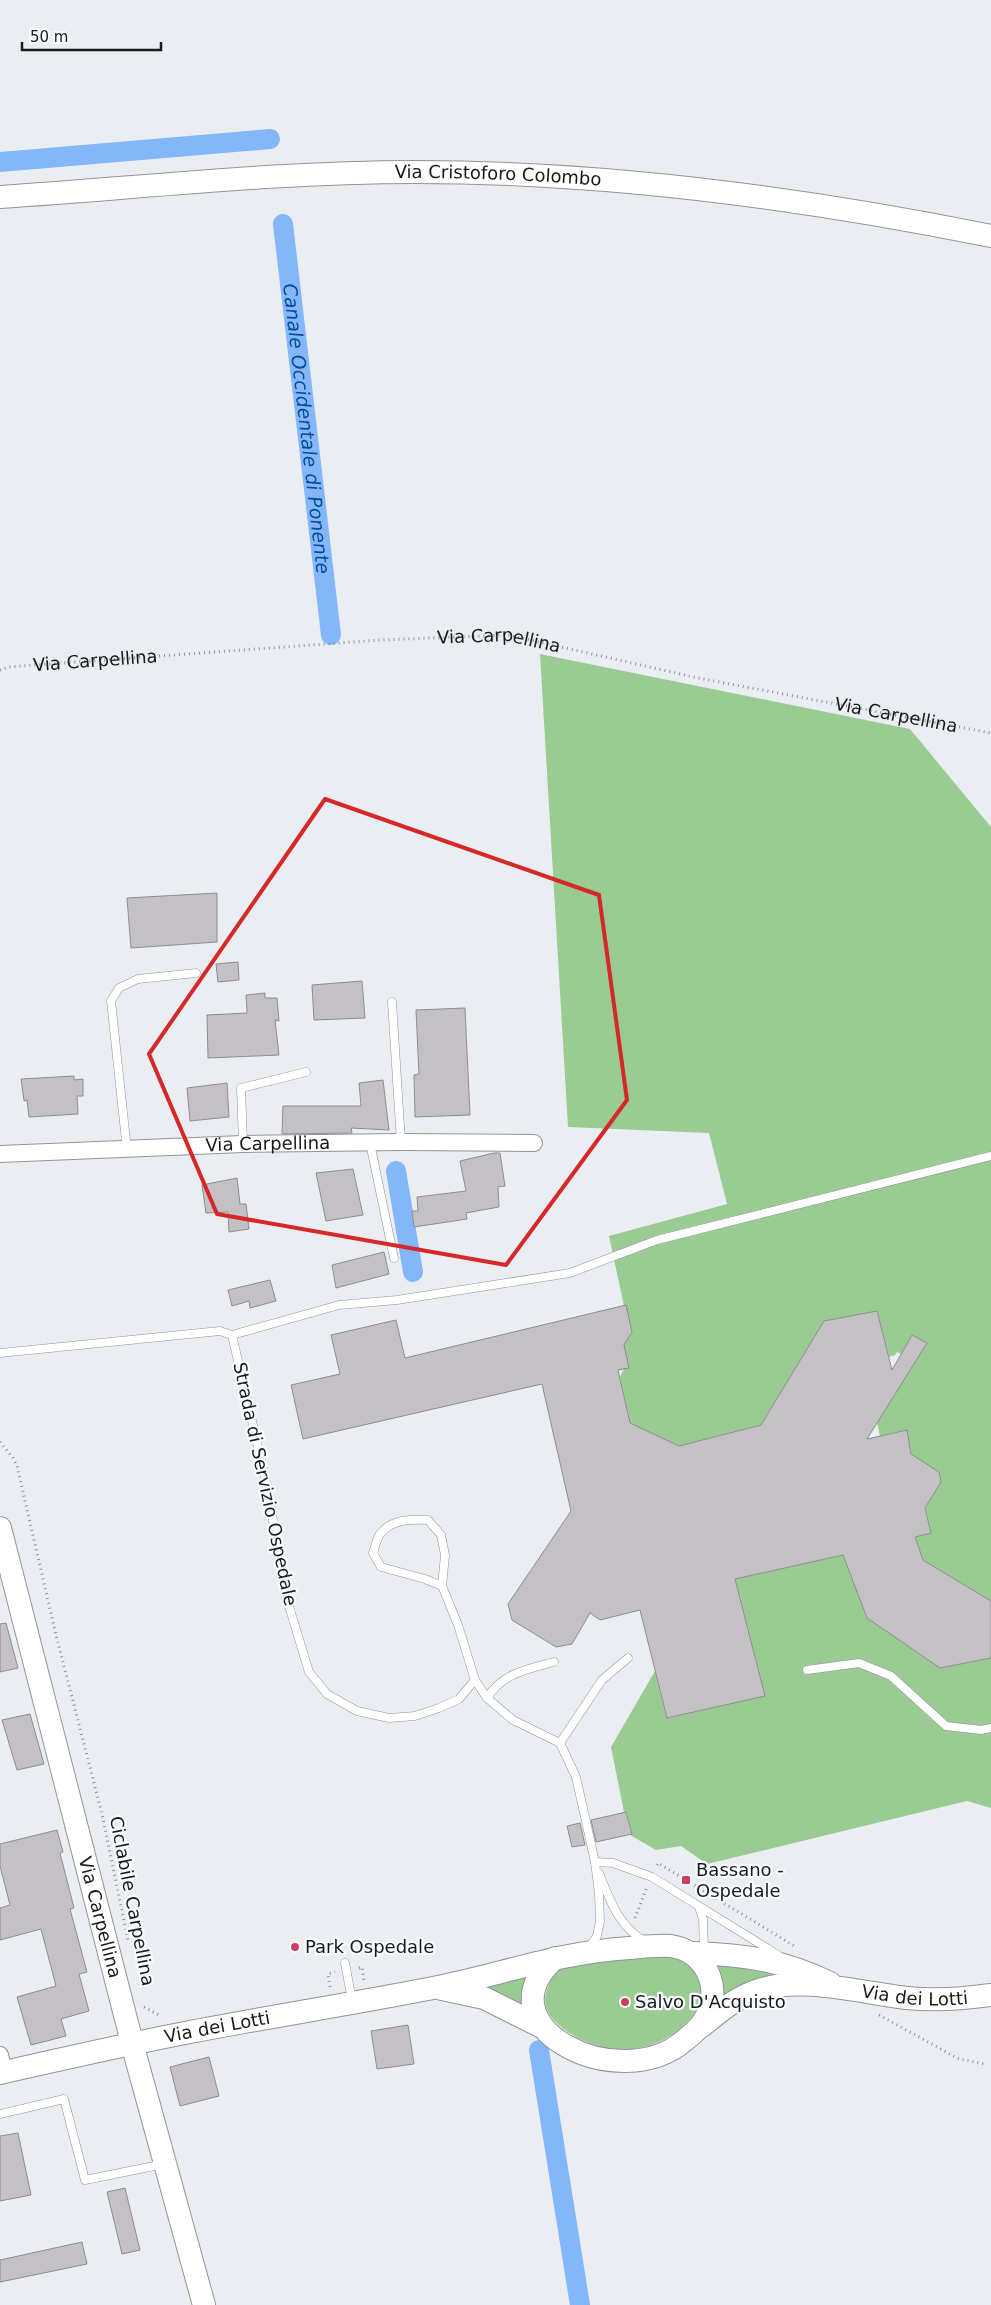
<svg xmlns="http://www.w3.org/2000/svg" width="991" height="2305" viewBox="0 0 991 2305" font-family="'DejaVu Sans',sans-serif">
<rect width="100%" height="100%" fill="#eaeef2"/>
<g fill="#9acb92">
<path d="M540 654 910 729 991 827V1601L923 1560 915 1537 931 1531 925 1508 941 1482 939 1472 911 1454 907 1432 905 1430 880 1436 877 1423 926 1343 912 1335 901 1354 897 1352 895 1355 889 1357 877 1311 824 1321 761 1425 679 1446 630 1423 620 1377 624 1369 622 1348 632 1332 626 1308 624 1306 609 1236 727 1204 709 1133 568 1127Z"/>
<path d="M843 1555 867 1618 940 1668 991 1658V1808L967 1801 707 1864 681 1846 656 1850 630 1835 631 1831 627 1814 624 1812 611 1747 655 1671 666 1716 669 1718 761 1696 764 1693 735 1579Z"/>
<path d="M632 1957C646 1957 664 1955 677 1959 684 1961 688 1965 693 1969 701 1976 702 1982 701 1993 698 2031 645 2055 610 2049 593 2046 572 2037 559 2025 537 2006 545 1990 557 1969Z"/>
<path d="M717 1963 784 1972 721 2000 723 1984Z"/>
<path d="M530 1974 527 2009 508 1997 468 1985Z"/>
</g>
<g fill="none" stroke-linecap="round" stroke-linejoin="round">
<g stroke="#84b7fa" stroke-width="20">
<path d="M0 162 270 139"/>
<path id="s1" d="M283 224 331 635"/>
<path d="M396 1171 413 1272"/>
<path d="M539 2050 580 2305"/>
</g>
</g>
<g fill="#c4c1c5" stroke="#8f8c90">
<path d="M217 893V942L131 948 127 898Z"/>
<path d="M238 962 239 980 218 982 216 964Z"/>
<path d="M362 981 365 1018 314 1020 312 985Z"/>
<path d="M265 993V998H277L279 1021 275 1020 279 1055 208 1058 207 1015 247 1013 246 995Z"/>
<path d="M465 1008 470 1115 415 1117 414 1075 419 1074 416 1010Z"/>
<path d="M74 1076V1080L83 1079V1096H77L78 1114 29 1117 27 1100 24 1101 21 1079Z"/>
<path d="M383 1080 389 1130 351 1128 352 1133 282 1134 283 1106H361L359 1083Z"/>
<path d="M227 1083 229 1117 190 1121 187 1088Z"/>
<path d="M494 1153H500L505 1186 498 1187 499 1207 466 1213 467 1219 414 1227 412 1211H418L417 1197 466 1191 460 1161Z"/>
<path d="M353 1169 363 1215 326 1221 316 1173Z"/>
<path d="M237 1178 240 1204H246L249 1229 229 1232 228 1212 206 1213 202 1185Z"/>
<path d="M384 1252 389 1274 336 1288 332 1265Z"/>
<path d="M270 1280 276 1301 250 1308 249 1301 232 1306 228 1290Z"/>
<path d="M626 1305 632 1332 624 1345 629 1368 618 1370 630 1423 679 1446 761 1425 824 1321 877 1311 892 1370 912 1335 927 1343 867 1439 907 1430 911 1454 939 1472 941 1482 925 1508 931 1533 915 1537 923 1560 991 1601V1658L940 1668 867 1618 843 1555 735 1579 765 1696 667 1718 640 1610 600 1620 590 1613 572 1644 556 1647 512 1620 508 1604 571 1511 542 1384 303 1439 291 1385 340 1374 331 1335 396 1320 405 1358Z"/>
<path d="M6 1623 18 1668 0 1672V1624Z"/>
<path d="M30 1714 44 1764 17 1770 2 1720Z"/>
<path d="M626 1812 632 1834 596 1842 591 1820Z"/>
<path d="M580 1823 585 1845 572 1847 567 1826Z"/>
<path d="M57 1830 63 1852 60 1853 74 1908 70 1909 87 1972 79 1974 89 2011 61 2019 66 2036 31 2045 17 1997 56 1986 41 1929 0 1940V1908L10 1905 0 1866V1844Z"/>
<path d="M408 2025 414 2064 377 2069 371 2031Z"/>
<path d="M209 2057 219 2096 180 2106 170 2067Z"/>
<path d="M18 2133 31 2195 0 2201V2136Z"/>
<path d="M125 2188 140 2250 122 2254 107 2192Z"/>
<path d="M82 2242 87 2264 0 2282V2260Z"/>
</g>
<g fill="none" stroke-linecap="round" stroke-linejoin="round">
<defs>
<g id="lane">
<path d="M392 1002 401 1142"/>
<path d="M370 1143 394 1258"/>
<path d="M243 1144 241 1088 306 1072"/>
<path d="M127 1150 111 1001 119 988 138 979 196 973"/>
<path d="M232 1335 339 1305 397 1300 570 1273 657 1240 991 1156"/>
<path d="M0 1353 220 1331 232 1335 268 1490 285 1593 309 1672 327 1694 357 1711 389 1718 415 1716 439 1708 459 1699 475 1680"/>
<path d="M442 1586 425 1579 381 1567 373 1553C375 1547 377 1538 380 1534 391 1519 412 1519 428 1520L441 1535 445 1555 442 1586 458 1625 475 1680 487 1698 513 1720 560 1743 576 1777 595 1862 599 1894 600 1921 597 1936 590 1947"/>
<path d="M807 1670 859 1663 891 1676 946 1726 981 1730 991 1728"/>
<path d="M487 1698C503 1673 527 1669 554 1662"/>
<path d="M560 1743 602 1680 628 1658"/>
<path d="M595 1862 613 1863 652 1877 778 1955"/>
<path d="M599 1873C609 1898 619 1928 645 1941"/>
<path d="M699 1907 703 1919 704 1952"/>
<path d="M345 1963 352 2000"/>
<path d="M0 2114 64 2099 85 2180 164 2164"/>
</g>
<g id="street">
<path id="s3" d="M0 1154 243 1144 401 1142 534 1143"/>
<path d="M0 2055 4 2072"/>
</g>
<g id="secondary">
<path id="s4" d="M0 197C138 188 276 172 415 172 608 172 802 198 991 236"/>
<path id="s5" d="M0 1528 136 2058 204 2305"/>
<path d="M693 1953C747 1955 781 1960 830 1983"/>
<path d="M442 1989 484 1998 542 2027"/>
<path id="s6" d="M702 2026C719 2012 734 1999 756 1991 800 1975 862 1993 907 1998 936 2001 963 1999 991 1995"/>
<path id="s7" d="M0 2073C62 2059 123 2045 185 2033 268 2017 351 2004 433 1988 500 1975 560 1952 629 1948 642 1947 658 1945 671 1946 703 1951 721 1982 708 2013 703 2025 695 2032 685 2040 620 2097 478 2027 555 1958"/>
</g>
</defs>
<use href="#lane" stroke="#909497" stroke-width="9"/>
<use href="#street" stroke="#909497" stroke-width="18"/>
<use href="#secondary" stroke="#909497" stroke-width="24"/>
<g stroke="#909295" stroke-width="3" stroke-dasharray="1 4" stroke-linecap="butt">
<path id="s2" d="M0 670 8 667 380 640 508 635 698 678 991 733"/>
<path d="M0 1442 13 1458 17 1466 56 1635 102 1814 128 1940"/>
<path d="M657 1865 658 1863 796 1947"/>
<path d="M635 1918 647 1887"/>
<path d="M359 1968 362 1967 364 1981"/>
<path d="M330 1987 328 1974 335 1972"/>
<path d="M144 2007 161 2016"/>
<path d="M879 2015 959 2059 985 2064"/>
</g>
<use href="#lane" stroke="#fff" stroke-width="8"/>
<use href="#street" stroke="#fff" stroke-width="16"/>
<use href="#secondary" stroke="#fff" stroke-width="22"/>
</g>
<path fill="none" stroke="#d62828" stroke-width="4" stroke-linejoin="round" d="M325 799 599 895 627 1100 506 1265 217 1214 149 1054Z"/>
<g fill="#cc3d62" stroke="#f8fbfe" stroke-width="2">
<rect x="681" y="1875" width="10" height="10" rx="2.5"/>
<circle cx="295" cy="1947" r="5"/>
<circle cx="625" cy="2002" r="5"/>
</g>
<g text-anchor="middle" stroke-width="4.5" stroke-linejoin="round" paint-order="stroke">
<g font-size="18" fill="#191a1b" stroke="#f8fbfe">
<text dy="6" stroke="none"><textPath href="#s4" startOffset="499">Via Cristoforo Colombo</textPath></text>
<text dy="6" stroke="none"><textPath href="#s2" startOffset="501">Via Carpellina</textPath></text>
<text dy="6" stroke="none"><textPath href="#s2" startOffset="96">Via Carpellina</textPath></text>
<text dy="6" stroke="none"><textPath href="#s2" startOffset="906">Via Carpellina</textPath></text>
<text dy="6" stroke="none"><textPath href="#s3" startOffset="268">Via Carpellina</textPath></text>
<text transform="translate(265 1484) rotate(78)" y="6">Strada di Servizio Ospedale</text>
<text transform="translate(132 1901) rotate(79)" y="6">Ciclabile Carpellina</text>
<text dy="6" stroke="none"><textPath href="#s5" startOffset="402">Via Carpellina</textPath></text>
<text dy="6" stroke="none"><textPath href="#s6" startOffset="225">Via dei Lotti</textPath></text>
<text dy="6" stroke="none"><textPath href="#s7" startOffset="222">Via dei Lotti</textPath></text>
</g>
<g font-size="18" fill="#191a1b" stroke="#f8fbfe" text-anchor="start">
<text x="696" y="1876">Bassano -<tspan x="696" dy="21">Ospedale</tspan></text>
<text x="305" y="1953">Park Ospedale</text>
<text x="635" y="2008">Salvo D'Acquisto</text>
</g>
<g font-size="19" font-style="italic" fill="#034c9a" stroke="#f8fbfe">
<text dy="7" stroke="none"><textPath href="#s1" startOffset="206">Canale Occidentale di Ponente</textPath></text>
</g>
</g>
<path d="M22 42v8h139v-8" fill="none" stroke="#191a1b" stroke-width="2.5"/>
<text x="30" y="42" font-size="15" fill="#191a1b" stroke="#f8fbfe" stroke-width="4" paint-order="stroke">50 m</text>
</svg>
